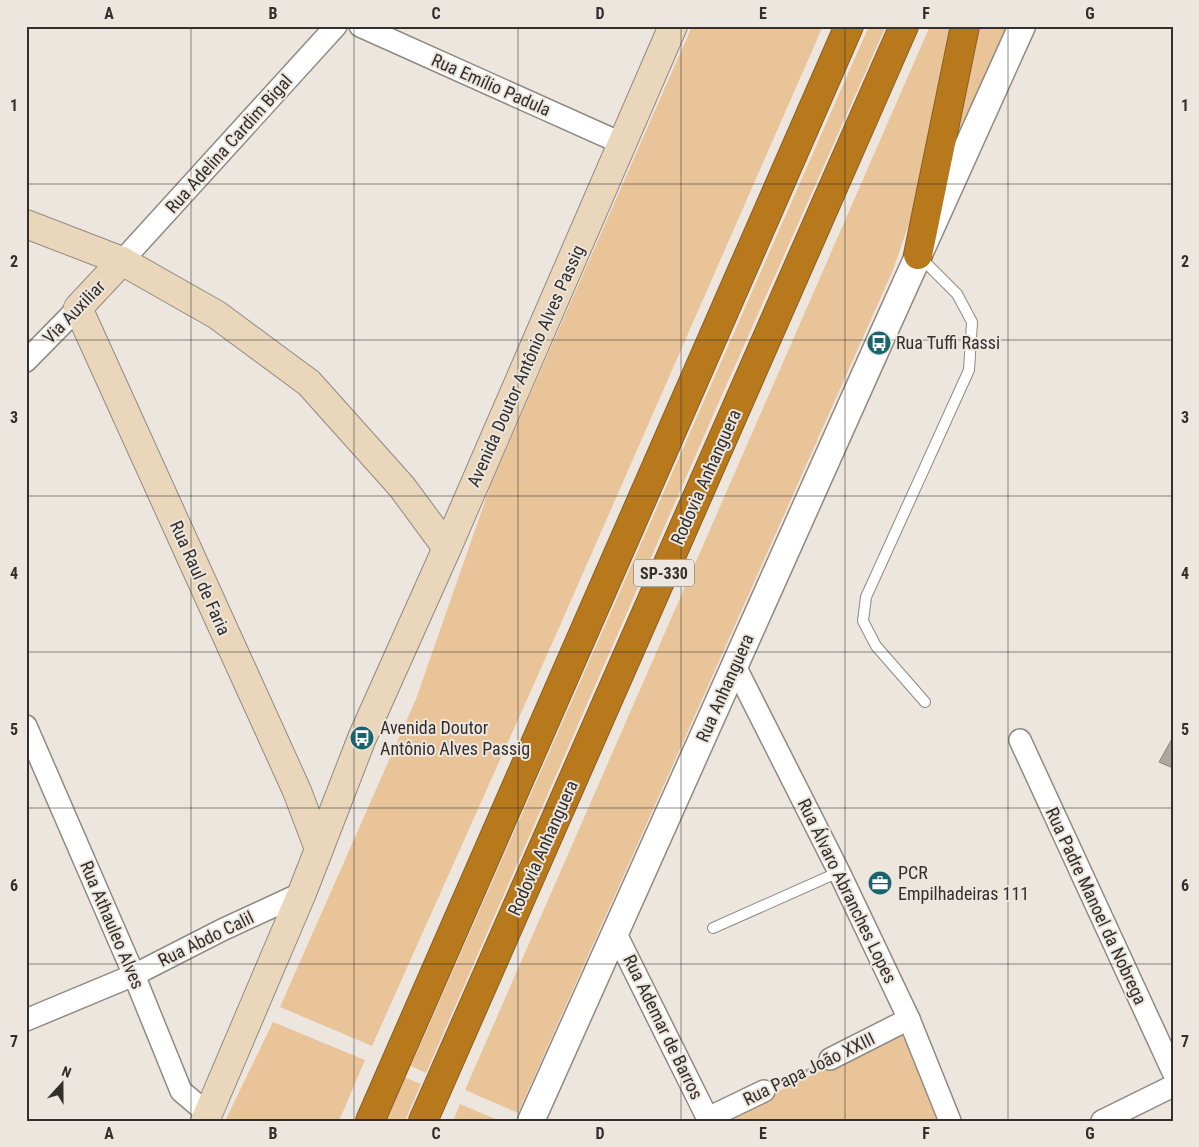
<svg xmlns="http://www.w3.org/2000/svg" width="1199" height="1147" viewBox="0 0 1199 1147" font-family="'Roboto Condensed',sans-serif">
<rect width="100%" height="100%" fill="#ede6df"/>
<g fill="#eac499">
<path d="M692 26H823L555 637 372 1046 280 1007 416 699 491 484Z"/>
<path d="M869 26H886L722 395 426 1073 411 1066Z"/>
<path d="M930 26H957L925 177 893 270 518 1113 465 1090Z"/>
<path d="M974 26H1009L951 158Z"/>
<path d="M273 1022 365 1060 339 1121H225Z"/>
<path d="M907 1030 942 1121H718L717 1120Z"/>
<path d="M404 1077 421 1084 405 1121H385Z"/>
<path d="M460 1104 500 1121H453Z"/>
</g>
<path fill="#ada7a0" stroke="#89837c" d="M1173 737V768L1159 762Z"/>
<g fill="none" stroke-linecap="round" stroke-linejoin="round">
<defs>
<g id="service">
<path d="M920 257 957 294 972 322 969 370 866 597 863 621 876 646 925 702"/>
<path d="M713 928 839 872"/>
</g>
<g id="minor">
<path d="M360 26 623 144"/>
<path d="M122 261 336 26"/>
<path d="M26 361 78 308"/>
<path d="M735 666 839 872 909 1019 950 1121"/>
<path d="M26 726 134 975 181 1091 208 1114"/>
<path d="M1020 740 1173 1072"/>
<path d="M616 934 709 1121"/>
<path d="M26 1020 134 975 222 930 302 893"/>
<path d="M830 1059 909 1019"/>
<path d="M708 1118 764 1091"/>
<path d="M1102 1121 1173 1086"/>
</g>
<path id="tertiary" d="M531 1121C696 757 856 390 1022 26"/>
<g id="secondary">
<path d="M26 224 122 261 217 315 309 383 402 487 447 548"/>
<path d="M122 261 78 308 297 791 319 849"/>
<path d="M205 1121 302 893 362 738 447 548 673 26"/>
</g>
<g id="motorway">
<path d="M918 255 965 26"/>
<path d="M370 1121 849 26"/>
<path d="M423 1121 904 26"/>
</g>
</defs>
<use href="#service" stroke="#918a83" stroke-width="12"/>
<use href="#minor" stroke="#918a83" stroke-width="24"/>
<use href="#tertiary" stroke="#918a83" stroke-width="29"/>
<use href="#secondary" stroke="#918a83" stroke-width="30"/>
<use href="#motorway" stroke="#895f22" stroke-width="30"/>
<path stroke="#aca6a1" stroke-width="3" stroke-dasharray="4 2.5" stroke-linecap="butt" d="M782 1082 812 1068"/>
<use href="#service" stroke="#fff" stroke-width="10"/>
<use href="#minor" stroke="#fff" stroke-width="21"/>
<use href="#tertiary" stroke="#fff" stroke-width="26"/>
<use href="#secondary" stroke="#ead7bb" stroke-width="28"/>
<use href="#motorway" stroke="#b8791d" stroke-width="28"/>
</g>
<path fill="none" stroke="#322f2c" stroke-width="1" stroke-opacity="0.55" d="M191 26V1121M354 26V1121M518 26V1121M681 26V1121M845 26V1121M1008 26V1121M26 184H1173M26 340H1173M26 496H1173M26 652H1173M26 808H1173M26 964H1173"/>
<defs>
<symbol id="bus-disc" viewBox="-11 -11 22 22"><circle r="9.5" fill="#19656e" stroke="#ede6df"/><path d="M-5-6H5V4H4V6H2V4H-2V6H-4V4H-5ZM-3.5-4V0h7V-4ZM-3.5 1.2v1.5H-2V1.2ZM2 1.2v1.5H3.5V1.2Z" fill="#fff"/></symbol>
<symbol id="office-disc" viewBox="-11 -11 22 22"><circle r="9.5" fill="#19656e" stroke="#ede6df"/><path d="M-6-3h4V-5.5h4V-3h4V5H-6ZM-1-4.5V-3h2v-1.5ZM-6 0V1H6V0Z" fill="#fff"/></symbol>
</defs>
<g fill-rule="evenodd">
<use href="#bus-disc" x="865" y="329" width="28" height="28"/>
<use href="#bus-disc" x="348" y="724" width="28" height="28"/>
<use href="#office-disc" x="866" y="869" width="28" height="28"/>
</g>
<g text-anchor="middle" stroke-width="4" stroke-linejoin="round" paint-order="stroke">
<rect fill="#ede6df" stroke="#6a6662" stroke-width="1" x="634" y="559.5" width="60" height="27" rx="4"/>
<g font-size="16" font-weight="bold" fill="#322f2c">
<text x="664" y="579">SP-330</text>
</g>
<g font-size="18" fill="#322f2c" stroke="#ede6df">
<text transform="translate(491 85) rotate(24)" y="6">Rua Emílio Padula</text>
<text transform="translate(229 144) rotate(-48)" y="6">Rua Adelina Cardim Bigal</text>
<text transform="translate(74 312) rotate(-46)" y="6">Via Auxiliar</text>
<text transform="translate(526 366) rotate(-66)" y="6">Avenida Doutor Antônio Alves Passig</text>
<text transform="translate(706 477) rotate(-66)" y="6">Rodovia Anhanguera</text>
<text transform="translate(200 578) rotate(66)" y="6">Rua Raul de Faria</text>
<text transform="translate(725 688) rotate(-66)" y="6">Rua Anhanguera</text>
<text transform="translate(543 848) rotate(-66)" y="6">Rodovia Anhanguera</text>
<text transform="translate(847 891) rotate(64)" y="6">Rua Álvaro Abranches Lopes</text>
<text transform="translate(1096 906) rotate(65)" y="6">Rua Padre Manoel da Nobrega</text>
<text transform="translate(112 925) rotate(67)" y="6">Rua Athauleo Alves</text>
<text transform="translate(206 939) rotate(-26)" y="6">Rua Abdo Calil</text>
<text transform="translate(663 1027) rotate(64)" y="6">Rua Ademar de Barros</text>
<text transform="translate(809 1069) rotate(-26)" y="6">Rua Papa João XXIII</text>
</g>
<g font-size="18" fill="#322f2c" stroke="#ede6df" text-anchor="start">
<text x="896" y="349">Rua Tuffi Rassi</text>
<text x="380" y="734">Avenida Doutor<tspan x="380" dy="21">Antônio Alves Passig</tspan></text>
<text x="898" y="879">PCR<tspan x="898" dy="21">Empilhadeiras 111</tspan></text>
</g>
</g>
<rect width="1199" height="1147" fill="none" stroke="#ede6df" stroke-width="55"/>
<g transform="translate(62 1084) rotate(21)" stroke="#ede6df" stroke-width="4" paint-order="stroke">
<path d="M0-4L9 19L0 12L-9 19Z" fill="#322f2c"/>
<text y="-8" font-size="14" font-weight="bold" text-anchor="middle" fill="#322f2c">N</text>
</g>
<rect x="28" y="28" width="1144" height="1092" fill="none" stroke="#322f2c" stroke-width="2"/>
<g font-size="16" text-anchor="middle" font-weight="bold" fill="#322f2c">
<text x="109" y="19">A</text>
<text x="273" y="19">B</text>
<text x="436" y="19">C</text>
<text x="600" y="19">D</text>
<text x="763" y="19">E</text>
<text x="926" y="19">F</text>
<text x="1090" y="19">G</text>
<text x="14" y="111">1</text>
<text x="1185" y="111">1</text>
<text x="14" y="267">2</text>
<text x="1185" y="267">2</text>
<text x="14" y="423">3</text>
<text x="1185" y="423">3</text>
<text x="14" y="579">4</text>
<text x="1185" y="579">4</text>
<text x="14" y="735">5</text>
<text x="1185" y="735">5</text>
<text x="14" y="891">6</text>
<text x="1185" y="891">6</text>
<text x="14" y="1047">7</text>
<text x="1185" y="1047">7</text>
<text x="109" y="1139">A</text>
<text x="273" y="1139">B</text>
<text x="436" y="1139">C</text>
<text x="600" y="1139">D</text>
<text x="763" y="1139">E</text>
<text x="926" y="1139">F</text>
<text x="1090" y="1139">G</text>
</g>
</svg>
